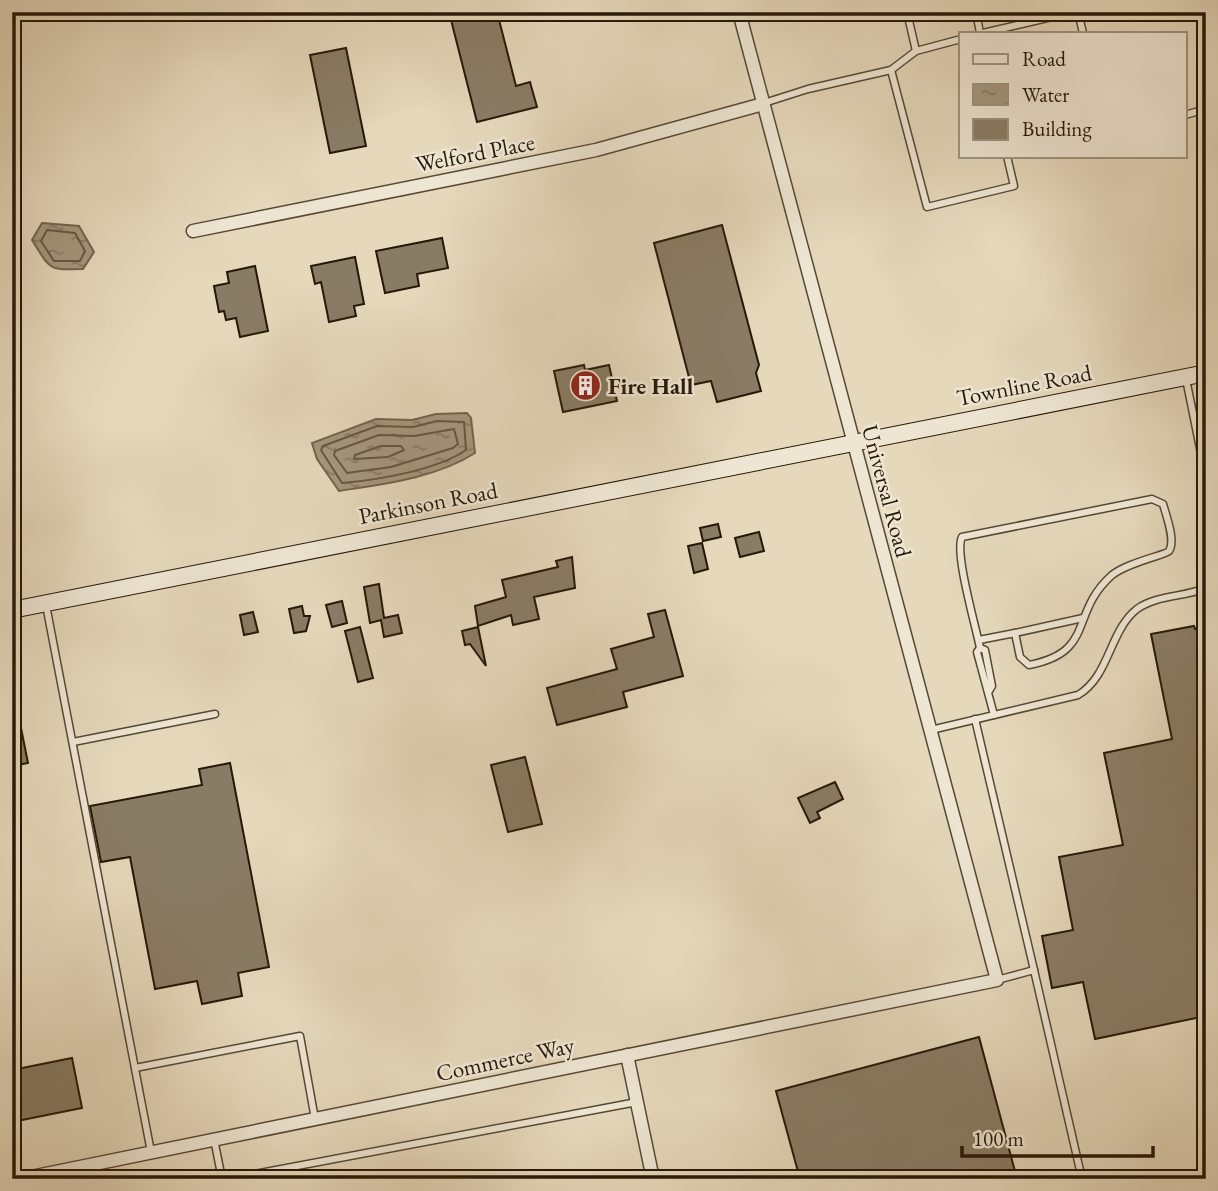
<svg xmlns="http://www.w3.org/2000/svg" width="1218" height="1191" viewBox="0 0 1218 1191" font-family="'EB Garamond',serif">
<defs>
<pattern id="water-ripples" width="26" height="14" patternUnits="userSpaceOnUse" patternTransform="scale(1.75)"><rect width="26" height="14" fill="#a4977e"/><path d="M2 4q2-2 4 0t4 0M15 11q2-2 4 0t4 0" fill="none" stroke="#857a65"/></pattern>
</defs>
<rect width="100%" height="100%" fill="#e5d8bb"/>
<filter id="stains"><feTurbulence type="fractalNoise" baseFrequency=".00286" numOctaves="4"/><feColorMatrix values="0 0 0 0 .2 0 0 0 0 .09 0 0 0 0 .02 0 0 0 .5 -.17"/></filter>
<radialGradient id="worn" r=".72"><stop offset=".6" stop-color="#630" stop-opacity="0"/><stop offset="1" stop-color="#630" stop-opacity=".3"/></radialGradient>
<g fill="url(#water-ripples)" stroke="#72644e" stroke-width="2">
<path d="M42 223 79 226 94 252 83 269C47 270 51 270 32 240Z"/>
<path d="M467 413 471 418 475 453C436 478 384 484 339 491L317 459 312 443 376 419 412 420 436 414Z"/>
</g>
<g fill="none" stroke-linecap="round" stroke-linejoin="round">
<g stroke="#655842" stroke-width="2">
<path d="M47 230 75 233 85 251 80 261H54L41 241Z"/>
<path d="M437 421 464 422 466 450C437 470 378 480 342 483L321 450 323 446 377 426 413 427Z"/>
<path d="M454 429 458 444 453 448 391 467 347 473 334 455 335 451 379 435 414 436Z"/>
<path d="M381 446H401L404 450 388 457 354 459 355 455Z"/>
</g>
</g>
<g fill="#897c65" stroke="#261807" stroke-width="2">
<path d="M449 12H497L516 86 530 82 537 107 477 122Z"/>
<path d="M346 48 366 146 330 153 310 55Z"/>
<path d="M722 225 759 365 756 373 761 391 717 402 711 381 691 385 654 243Z"/>
<path d="M442 238 448 268 417 274 419 286 385 293 376 251Z"/>
<path d="M355 257 364 304 354 306 356 316 329 322 321 282 315 284 311 266Z"/>
<path d="M255 266 268 331 240 337 236 318 226 320 224 311 219 312 214 286 229 283 227 272Z"/>
<path d="M584 365 585 370 609 365 617 401 563 412 554 371Z"/>
<path d="M718 524 721 537 703 541 700 528Z"/>
<path d="M759 532 764 551 740 557 735 538Z"/>
<path d="M702 543 708 569 694 573 688 546Z"/>
<path d="M572 557 575 588 534 597 539 619 513 625 511 615 478 626 475 606 506 597 502 580 558 567 556 561Z"/>
<path d="M379 584 384 618 398 615 402 633 384 637 381 620 370 623 364 587Z"/>
<path d="M342 601 347 623 332 627 326 605Z"/>
<path d="M302 606 304 616H310L306 631 294 633 289 609Z"/>
<path d="M665 610 683 676 623 692 627 707 557 725 547 688 617 669 611 649 654 637 648 614Z"/>
<path d="M253 612 258 632 244 635 240 615Z"/>
<path d="M1194 626 1195 629 1206 626V1016L1095 1039 1083 982 1052 988 1042 936 1073 930 1059 857 1123 845 1104 753 1172 739 1151 634Z"/>
<path d="M360 627 373 678 358 682 345 631Z"/>
<path d="M478 627 486 666 470 644 465 645 462 631Z"/>
<path d="M17 708 28 763 12 766V709Z"/>
<path d="M525 757 542 824 508 832 491 765Z"/>
<path d="M230 763 269 967 238 973 242 996 202 1004 197 981 155 989 130 857 101 862 90 806 202 785 199 769Z"/>
<path d="M835 782 843 799 817 812 820 818 810 823 798 798Z"/>
<path d="M979 1037 1017 1179H800L776 1091Z"/>
<path d="M72 1058 82 1108 12 1122V1070Z"/>
</g>
<g fill="none" stroke-linecap="round" stroke-linejoin="round">
<defs>
<g id="lane">
<path d="M907 12 916 51 961 39"/>
<path d="M976 12 980 33"/>
<path d="M1078 12 1083 33"/>
<path d="M983 33 1073 12"/>
<path d="M891 70 927 207 1014 186 1007 156"/>
<path d="M764 103 808 89 891 70 916 51"/>
<path d="M1185 115 1206 109"/>
<path d="M1186 379 1206 478"/>
<path d="M46 605 151 1152"/>
<path d="M1015 633 1083 618"/>
<path d="M979 640 1015 633 1020 657 1029 665C1096 652 1069 614 1111 576 1125 563 1166 555 1169 551 1176 541 1166 515 1163 504L1152 499 962 537C954 552 976 627 980 648"/>
<path d="M989 691 992 686 985 650 980 648 977 652 994 715"/>
<path d="M975 719 1034 970"/>
<path d="M931 730 1078 695C1110 676 1109 631 1137 609 1156 595 1185 597 1206 588"/>
<path d="M73 742 215 714"/>
<path d="M997 980 1034 970 1082 1179"/>
<path d="M135 1068 300 1036 315 1119"/>
<path d="M214 1139 222 1179"/>
<path d="M228 1179 637 1102"/>
</g>
<g id="street">
<path d="M193 231 596 150 763 104"/>
<path d="M627 1055 653 1179"/>
<path d="M21 1179 997 980 739 12"/>
</g>
<path id="secondary" d="M12 610 1206 373"/>
</defs>
<use href="#lane" stroke="#564834" stroke-width="9"/>
<use href="#street" stroke="#564834" stroke-width="15"/>
<use href="#secondary" stroke="#261807" stroke-width="18"/>
<use href="#lane" stroke="#eee6d3" stroke-width="6"/>
<use href="#street" stroke="#eee6d3" stroke-width="12"/>
<use href="#secondary" stroke="#eee6d3" stroke-width="16"/>
</g>
<defs>
<symbol id="building-disc" viewBox="-11 -11 22 22"><circle r="9.5" fill="#8f2418" stroke="#eee6d3"/><path d="M-4-6H4V6H1V3H-1V6H-4ZM-2.5-4.3h1.7v1.8h-1.7ZM.8-4.3h1.7v1.8H.8ZM-2.5-1h1.7V.8h-1.7ZM.8-1h1.7V.8H.8Z" fill="#fff"/></symbol>
</defs>
<g fill-rule="evenodd">
<use href="#building-disc" x="568" y="368" width="35" height="35"/>
</g>
<g text-anchor="middle" stroke-width="5" stroke-linejoin="round" paint-order="stroke">
<g font-size="23" fill="#261807" stroke="#eee6d3">
<text transform="translate(475 153) rotate(-11)" y="8">Welford Place</text>
<text transform="translate(1024 385) rotate(-11)" y="8">Townline Road</text>
<text transform="translate(887 491) rotate(75)" y="8">Universal Road</text>
<text transform="translate(428 503) rotate(-11)" y="8">Parkinson Road</text>
<text transform="translate(505 1059) rotate(-12)" y="8">Commerce Way</text>
</g>
<g font-size="23" font-weight="bold" fill="#261807" stroke="#eee6d3" text-anchor="start">
<text x="608" y="394">Fire Hall</text>
</g>
</g>
<rect width="1218" height="1191" fill="none" stroke="#e5d8bb" stroke-width="42"/>
<rect x="14" y="14" width="1190" height="1163" fill="none" stroke="#261807" stroke-width="3.5"/>
<rect x="21" y="21" width="1176" height="1149" fill="none" stroke="#261807" stroke-width="2"/>
<rect x="959" y="32" width="228" height="126" fill="#eee6d3" stroke="#9e9481" stroke-width="2"/>
<rect x="973" y="54" width="35" height="10" fill="#eee6d3" stroke="#9e9481" stroke-width="2"/>
<text x="1022" y="66" font-size="21" fill="#261807">Road</text>
<rect x="973" y="84" width="35" height="21" fill="url(#water-ripples)" stroke="#9e9481" stroke-width="2"/>
<text x="1022" y="102" font-size="21" fill="#261807">Water</text>
<rect x="973" y="119" width="35" height="21" fill="#897c65" stroke="#9e9481" stroke-width="2"/>
<text x="1022" y="136" font-size="21" fill="#261807">Building</text>
<path d="M962 1146v10h191v-10" fill="none" stroke="#261807" stroke-width="3.5"/>
<text x="973" y="1146" font-size="21" fill="#261807" stroke="#eee6d3" stroke-width="5" paint-order="stroke">100 m</text>
<rect width="100%" height="100%" filter="url(#stains)"/>
<rect width="100%" height="100%" fill="url(#worn)"/>
</svg>
